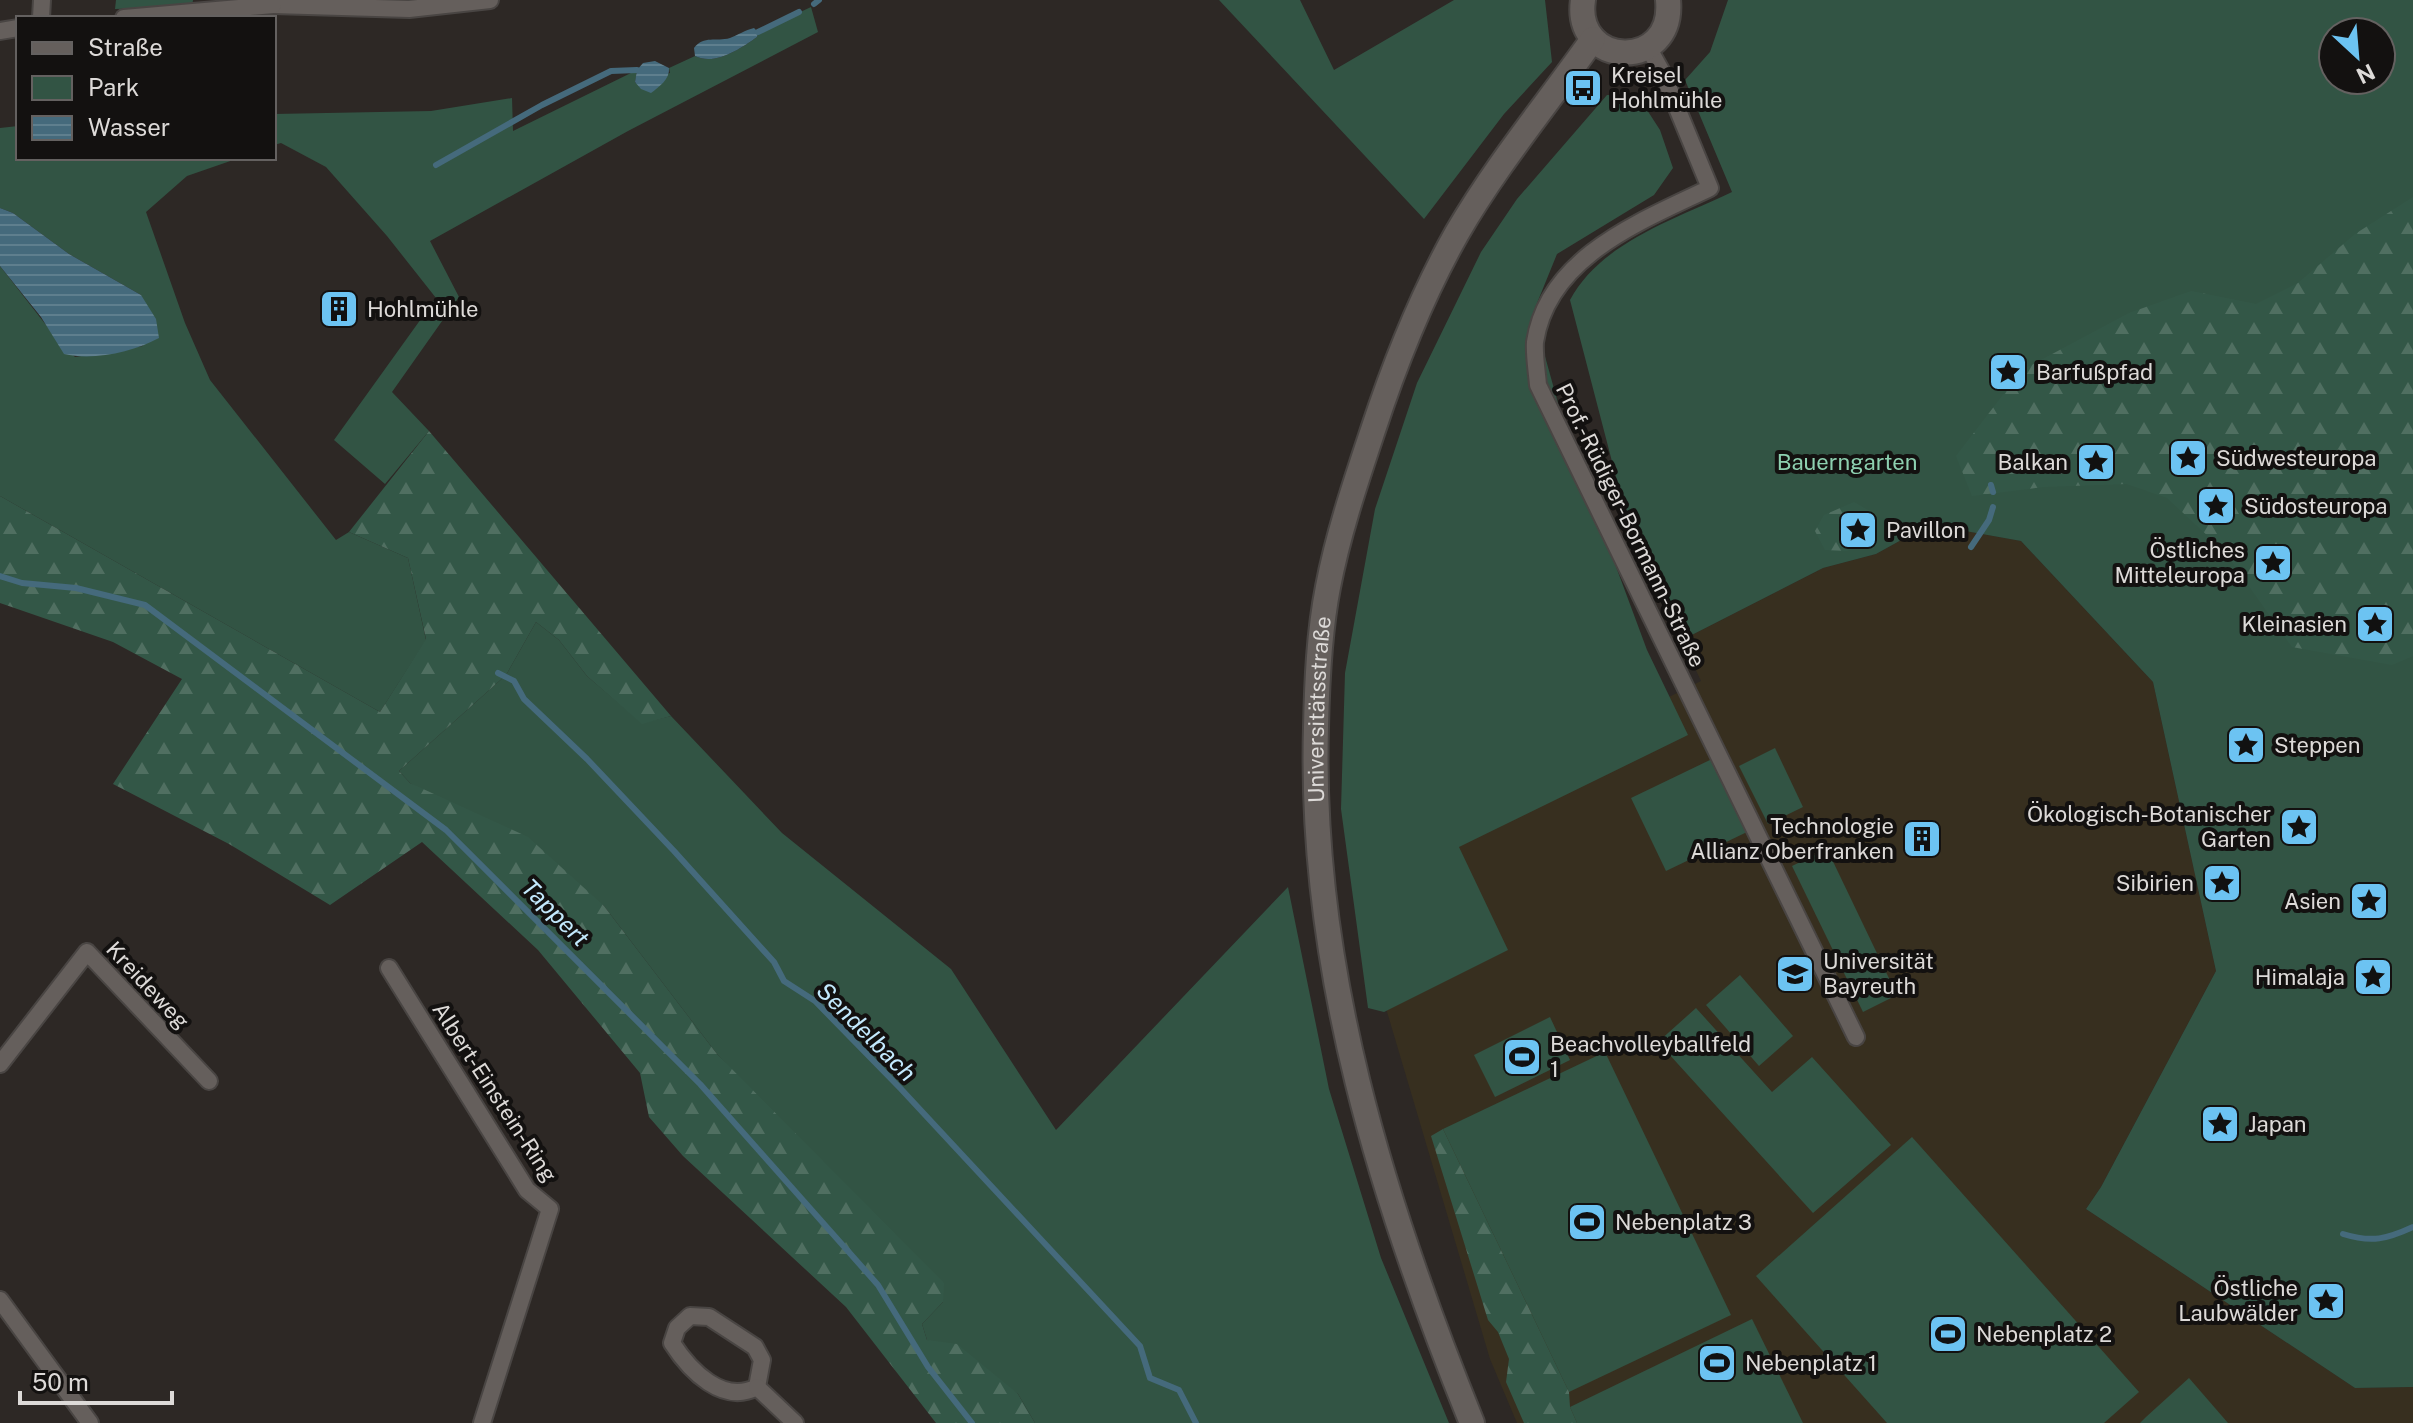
<svg xmlns="http://www.w3.org/2000/svg" width="2413" height="1423" viewBox="0 0 2413 1423" font-family="'Public Sans',sans-serif">
<defs>
<pattern id="forest-firs" width="22" height="20" patternUnits="userSpaceOnUse" patternTransform="scale(2)"><rect width="22" height="20" fill="#335747"/><path d="M5 1l3.5 6h-7zM16 11l3.5 6h-7z" fill="#506f61"/></pattern>
<pattern id="water-rules" width="6" height="5" patternUnits="userSpaceOnUse" patternTransform="scale(2)"><rect width="6" height="5" fill="#456a7c"/><path d="M0 2.5h6" fill="none" stroke="#5f7f8e"/></pattern>
</defs>
<rect width="100%" height="100%" fill="#2d2825"/>
<path fill="#372f1f" d="M1923 528 1954 529 2021 541 2153 682 2216 971 2101 1187 2086 1209 2355 1388 2413 1387V1423H1517L1490 1359 1377 978 1352 855 1701 681 1682 640 1823 568 1876 554Z"/>
<g fill="#325444" fill-rule="evenodd">
<path d="M116 0H193L192 7 115 9Z"/>
<path d="M1219 0H1300L1334 70 1454 0H1545L1552 62 1504 114 1424 219Z"/>
<path d="M1728 0H2413V1387L2355 1388 2086 1209 2101 1187 2216 971 2153 682 2021 541 1954 529 1923 528 1876 554 1823 568 1682 640 1640 554 1644 548 1622 500 1570 300C1601 242 1676 219 1732 192L1685 80 1710 52ZM2333 32H2381V80H2333Z"/>
<path d="M811 7 818 32 628 131 430 241 459 297 392 392 429 431 385 484 334 440 436 298 387 236 326 167 281 143 274 145V114L431 111 512 98 513 131 637 70 635 83 670 73 669 68 695 56C715 66 740 49 757 37L758 32Z"/>
<path d="M1607 95 1638 96 1660 130 1673 168 1654 195 1557 254 1533 313 1566 432 1647 650 1688 735 1459 847 1508 950 1384 1012 1368 1008 1341 809 1345 673 1375 509 1417 383 1481 252 1517 199Z"/>
<path d="M18 126V158H239L187 176 146 212 185 323 210 380 336 540 349 532 408 558 426 640 380 712 0 496V266L53 334 75 357 143 346 141 295 69 254 13 213 0 208V128Z"/>
<path d="M536 622 559 640 587 676 642 723 671 716 782 833 951 969 1056 1130 1288 887 1329 1089 1381 1258 1449 1423H1035L1018 1394 927 1340 922 1324 943 1302 717 1054 604 906 410 783 399 771 506 675Z"/>
<path d="M1775 748 1803 807 1768 824 1739 766Z"/>
<path d="M1712 759 1747 832 1666 871 1631 798Z"/>
<path d="M1827 849 1897 995 1863 1012 1792 866Z"/>
<path d="M1740 975 1793 1036 1759 1066 1706 1005Z"/>
<path d="M1696 1008 1772 1092 1812 1057 1891 1145 1813 1213 1658 1042Z"/>
<path d="M1550 1017 1570 1060 1495 1097 1474 1055Z"/>
<path d="M1605 1052 1731 1315 1569 1392 1443 1129Z"/>
<path d="M1912 1137 2139 1392 2104 1423H1887L1756 1276Z"/>
<path d="M1752 1319 1803 1423H1577L1570 1407Z"/>
<path d="M2189 1378 2228 1423H2140L2146 1417Z"/>
</g>
<g fill="url(#forest-firs)">
<path d="M2413 197V656L2392 665 2292 647 2224 551 2167 498 2127 484 2043 487 1972 496 1956 456 2022 370 2129 313 2191 291 2256 304 2298 283 2355 234Z"/>
<path d="M429 431 671 716 642 724 587 676 559 640 536 622 506 675 399 771 410 783 528 837 604 906 717 1054 944 1283 943 1302 922 1324 927 1340 957 1344 1018 1394 1035 1423H936L846 1307 683 1156 649 1117 640 1073 538 950 422 842 330 905 229 844 113 784 182 679 113 642 0 603V496L380 712 426 639 408 558 349 532Z"/>
<path d="M1854 502 1873 513 1872 538 1847 551 1825 550 1815 531 1824 515Z"/>
<path d="M1443 1129 1569 1392 1570 1407 1577 1423H1524L1506 1382 1509 1359 1498 1332 1488 1320 1431 1136Z"/>
</g>
<g fill="url(#water-rules)">
<path d="M754 28 758 32 757 37C740 49 715 66 695 56L694 48C704 35 716 42 730 38 738 35 745 30 754 28Z"/>
<path d="M655 61 669 68C670 79 659 87 651 93L641 89 635 82 637 70 643 63Z"/>
<path d="M0 208 13 213 69 254 141 295 156 319 159 338C133 352 93 361 64 354L41 317 0 266Z"/>
</g>
<g fill="none" stroke-linecap="round" stroke-linejoin="round">
<g stroke="#456a7c" stroke-width="6">
<path d="M814 4 819 0"/>
<path d="M758 32 799 12"/>
<path d="M436 165 542 105 611 71 637 70"/>
<path d="M1991 485 1993 492"/>
<path d="M1971 547 1989 520 1993 507"/>
<path d="M0 576 22 583 76 588 145 605 446 830 700 1084 878 1285 928 1367 972 1423"/>
<path d="M498 673 514 681 524 699 587 759 674 851 774 962 784 981 815 1001 901 1089 1140 1346 1150 1378 1179 1390 1196 1423"/>
<path d="M2343 1234C2372 1243 2387 1239 2413 1227"/>
</g>
<defs>
<g id="minor">
<path d="M273 5 409 9 490 0"/>
<path d="M41 18 42 0"/>
<path d="M124 18 273 5V0"/>
<path d="M0 31 18 28"/>
<path d="M1648 47 1663 74 1710 188C1642 221 1548 256 1535 342 1534 355 1537 372 1538 385L1856 1037"/>
<path d="M389 968 527 1190 550 1209 482 1423"/>
<path d="M0 1064 87 952 209 1081"/>
<path d="M0 1300 90 1423"/>
<path d="M690 1316 709 1317 755 1347 762 1360 757 1387C723 1405 690 1371 672 1343L677 1328Z"/>
<path d="M757 1387 795 1423"/>
</g>
<g id="secondary">
<path d="M1583 0C1573 68 1675 72 1668 0"/>
<path id="s1" d="M1472 1423C1382 1201 1309 968 1316 727 1317 681 1319 633 1328 587 1338 534 1356 481 1373 430 1395 363 1422 295 1457 233 1497 164 1547 104 1593 39"/>
</g>
</defs>
<use href="#minor" stroke="#494543" stroke-width="20"/>
<use href="#secondary" stroke="#494543" stroke-width="28"/>
<use href="#minor" stroke="#655f5c" stroke-width="16"/>
<use href="#secondary" stroke="#655f5c" stroke-width="24"/>
</g>
<defs>
<symbol id="bus-square" viewBox="-11 -11 22 22"><rect x="-9" y="-9" width="18" height="18" rx="4" fill="#6cc3f2" stroke="#131110"/><path d="M-5-6H5V4H4V6H2V4H-2V6H-4V4H-5ZM-3.5-4V0h7V-4ZM-3.5 1.2v1.5H-2V1.2ZM2 1.2v1.5H3.5V1.2Z" fill="#111"/></symbol>
<symbol id="building-square" viewBox="-11 -11 22 22"><rect x="-9" y="-9" width="18" height="18" rx="4" fill="#6cc3f2" stroke="#131110"/><path d="M-4-6H4V6H1V3H-1V6H-4ZM-2.5-4.3h1.7v1.8h-1.7ZM.8-4.3h1.7v1.8H.8ZM-2.5-1h1.7V.8h-1.7ZM.8-1h1.7V.8H.8Z" fill="#111"/></symbol>
<symbol id="sight-square" viewBox="-11 -11 22 22"><rect x="-9" y="-9" width="18" height="18" rx="4" fill="#6cc3f2" stroke="#131110"/><path d="M0-6L1.8-2.2L6-1.7L2.9 1.2L3.7 5.4L0 3.3L-3.7 5.4L-2.9 1.2L-6-1.7L-1.8-2.2Z" fill="#111"/></symbol>
<symbol id="university-square" viewBox="-11 -11 22 22"><rect x="-9" y="-9" width="18" height="18" rx="4" fill="#6cc3f2" stroke="#131110"/><path d="M0-5L7-2L0 1L-7-2ZM-4 1L0 2.5L4 1V4Q0 6-4 4Z" fill="#111"/></symbol>
<symbol id="stadium-square" viewBox="-11 -11 22 22"><rect x="-9" y="-9" width="18" height="18" rx="4" fill="#6cc3f2" stroke="#131110"/><path d="M0-5a6.5 5 0 1 0 0 10a6.5 5 0 1 0 0-10ZM-3.5-1.8h7v3.6h-7Z" fill="#111"/></symbol>
</defs>
<g fill-rule="evenodd">
<use href="#bus-square" x="1561" y="66" width="44" height="44"/>
<use href="#building-square" x="317" y="287" width="44" height="44"/>
<use href="#sight-square" x="1986" y="350" width="44" height="44"/>
<use href="#sight-square" x="2166" y="436" width="44" height="44"/>
<use href="#sight-square" x="2074" y="440" width="44" height="44"/>
<use href="#sight-square" x="2194" y="484" width="44" height="44"/>
<use href="#sight-square" x="1836" y="508" width="44" height="44"/>
<use href="#sight-square" x="2251" y="541" width="44" height="44"/>
<use href="#sight-square" x="2353" y="602" width="44" height="44"/>
<use href="#sight-square" x="2224" y="723" width="44" height="44"/>
<use href="#sight-square" x="2277" y="805" width="44" height="44"/>
<use href="#building-square" x="1900" y="817" width="44" height="44"/>
<use href="#sight-square" x="2200" y="861" width="44" height="44"/>
<use href="#sight-square" x="2347" y="879" width="44" height="44"/>
<use href="#university-square" x="1773" y="952" width="44" height="44"/>
<use href="#sight-square" x="2351" y="955" width="44" height="44"/>
<use href="#stadium-square" x="1500" y="1035" width="44" height="44"/>
<use href="#sight-square" x="2198" y="1102" width="44" height="44"/>
<use href="#stadium-square" x="1565" y="1200" width="44" height="44"/>
<use href="#sight-square" x="2304" y="1279" width="44" height="44"/>
<use href="#stadium-square" x="1926" y="1312" width="44" height="44"/>
<use href="#stadium-square" x="1695" y="1341" width="44" height="44"/>
</g>
<g text-anchor="middle" stroke-width="8" stroke-linejoin="round" paint-order="stroke">
<g font-size="22" fill="#dddad8" stroke="#131110" text-anchor="start">
<text x="1611" y="83">Kreisel<tspan x="1611" dy="25">Hohlmühle</tspan></text>
<text x="367" y="317">Hohlmühle</text>
<text x="2036" y="380">Barfußpfad</text>
<text x="2216" y="466">Südwesteuropa</text>
<text x="2068" y="470" text-anchor="end">Balkan</text>
<text x="2244" y="514">Südosteuropa</text>
<text x="1886" y="538">Pavillon</text>
<text x="2245" y="558" text-anchor="end">Östliches<tspan x="2245" dy="25">Mitteleuropa</tspan></text>
<text x="2347" y="632" text-anchor="end">Kleinasien</text>
<text x="2274" y="753">Steppen</text>
<text x="2271" y="822" text-anchor="end">Ökologisch-Botanischer<tspan x="2271" dy="25">Garten</tspan></text>
<text x="1894" y="834" text-anchor="end">Technologie<tspan x="1894" dy="25">Allianz Oberfranken</tspan></text>
<text x="2194" y="891" text-anchor="end">Sibirien</text>
<text x="2341" y="909" text-anchor="end">Asien</text>
<text x="1823" y="969">Universität<tspan x="1823" dy="25">Bayreuth</tspan></text>
<text x="2345" y="985" text-anchor="end">Himalaja</text>
<text x="1550" y="1052">Beachvolleyballfeld<tspan x="1550" dy="25">1</tspan></text>
<text x="2248" y="1132">Japan</text>
<text x="1615" y="1230">Nebenplatz 3</text>
<text x="2298" y="1296" text-anchor="end">Östliche<tspan x="2298" dy="25">Laubwälder</tspan></text>
<text x="1976" y="1342">Nebenplatz 2</text>
<text x="1745" y="1371">Nebenplatz 1</text>
</g>
<g font-size="22" fill="#8dd0b0" stroke="#131110">
<text x="1847" y="470">Bauerngarten</text>
</g>
<g font-size="22" fill="#dddad8" stroke="#131110">
<text transform="translate(1631 525) rotate(64)" y="8">Prof.-Rüdiger-Bormann-Straße</text>
<text dy="8" stroke="none"><textPath href="#s1" startOffset="736">Universitätsstraße</textPath></text>
<text transform="translate(148 985) rotate(47)" y="8">Kreideweg</text>
<text transform="translate(495 1092) rotate(57)" y="8">Albert-Einstein-Ring</text>
</g>
<g font-size="24" font-style="italic" fill="#c3e9fd" stroke="#131110">
<text transform="translate(555 913) rotate(45)" y="8">Tappert</text>
<text transform="translate(866 1032) rotate(45)" y="8">Sendelbach</text>
</g>
</g>
<rect x="16" y="16" width="260" height="144" fill="#131110" stroke="#646160" stroke-width="2"/>
<rect x="32" y="42" width="40" height="12" fill="#655f5c" stroke="#646160" stroke-width="2"/>
<text x="88" y="56" font-size="24" fill="#dddad8">Straße</text>
<rect x="32" y="76" width="40" height="24" fill="#325444" stroke="#646160" stroke-width="2"/>
<text x="88" y="96" font-size="24" fill="#dddad8">Park</text>
<rect x="32" y="116" width="40" height="24" fill="url(#water-rules)" stroke="#646160" stroke-width="2"/>
<text x="88" y="136" font-size="24" fill="#dddad8">Wasser</text>
<g transform="translate(2357 56) rotate(154)"><circle r="38" fill="#131110" stroke="#646160" stroke-width="2"/>
<path d="M0-6L14 30L0 20L-14 30Z" fill="#6cc3f2"/>
<text y="-12" font-size="22" font-weight="bold" text-anchor="middle" fill="#dddad8">N</text>
</g>
<path d="M20 1391v12h152v-12" fill="none" stroke="#dddad8" stroke-width="4"/>
<text x="32" y="1391" font-size="24" fill="#dddad8" stroke="#131110" stroke-width="6" paint-order="stroke">50 m</text>
</svg>
